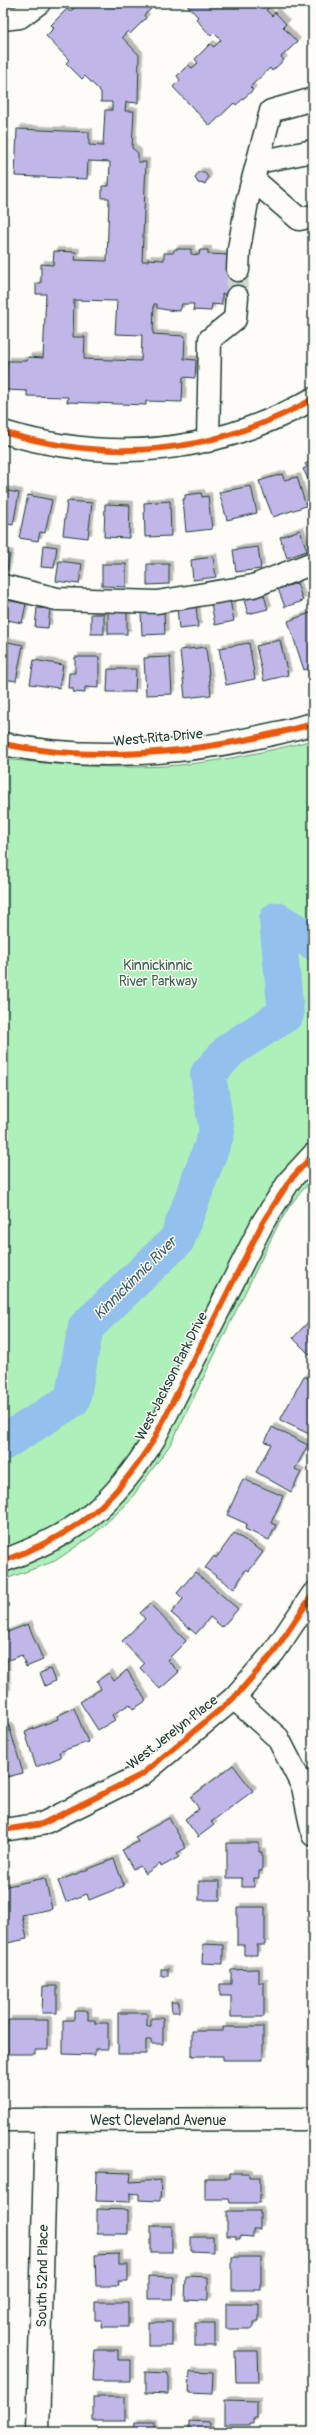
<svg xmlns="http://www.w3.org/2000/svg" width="316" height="2435" viewBox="0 0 316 2435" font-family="Pangolin,sans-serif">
<defs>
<filter id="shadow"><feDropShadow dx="3.5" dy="-3.5" stdDeviation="0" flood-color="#0004"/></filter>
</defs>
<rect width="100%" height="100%" fill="#fdfcf7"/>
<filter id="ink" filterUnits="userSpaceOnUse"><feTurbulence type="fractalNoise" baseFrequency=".025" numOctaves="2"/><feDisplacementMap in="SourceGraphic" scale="8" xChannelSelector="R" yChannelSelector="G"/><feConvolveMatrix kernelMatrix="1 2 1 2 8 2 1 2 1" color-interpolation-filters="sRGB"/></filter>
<g filter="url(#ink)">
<path fill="#aef0b9" stroke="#669676" d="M313 740V1178L291 1204 277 1227 172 1442 128 1503 93 1535 55 1561 3 1580V759C61 765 120 770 179 765 224 761 269 751 313 740Z"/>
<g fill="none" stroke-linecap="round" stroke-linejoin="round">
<path stroke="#94c0ee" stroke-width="36" d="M3 1443 72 1400 86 1327 177 1240 217 1132 208 1074 231 1049 286 1014 277 920 313 942"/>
</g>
<g fill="#c1b6e8" stroke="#1f3d34" fill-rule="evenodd" filter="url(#shadow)">
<path d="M79 3H151V9L144 15 146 18 130 34 128 31 122 37 139 55 138 103 126 102 125 111H134L132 148 138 153V162H146L142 261H148V259L164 260V253H173L175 249H191V254L199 255 200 250H208V254L229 255 228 276 243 277 242 290 228 289 227 294H222V305L212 304 211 311 193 310 194 304H182L180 311 167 310 157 308V304H154L153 334 185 336 184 359 196 360 195 378 183 377 182 402 146 401V405L67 402 68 397 27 396V391L6 390 7 361H27L28 357 43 358 46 294H36V283H41V264L53 265 54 251 76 252 75 260 107 261 109 198H102V186H109L110 162 88 161 87 179 15 176 17 129 89 132V145L103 146 105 110H112V102H101V92L85 76 82 79 66 63 69 60 46 36 54 28 51 25 67 9 70 12ZM74 300 117 301 115 334 142 335 141 361 84 359 85 337H73Z"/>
<path d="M185 3H266L269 7 266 10 272 16 275 12 286 24 283 27 297 42 281 57 284 60 272 71 270 68 250 87 253 90 236 105 234 103 210 126 173 87 180 80 177 76 188 65 192 68 198 63 195 59 210 44 214 47 221 40 214 33 211 36 196 19 198 17Z"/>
<path d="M198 172H205L208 178 205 184 198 183 195 178Z"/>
<path d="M313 460V489L303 469 307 467 305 464Z"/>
<path d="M282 474 284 480 297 477 306 506 273 517 259 481Z"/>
<path d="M251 486 257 513 227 520 219 492Z"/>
<path d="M3 490 19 493 13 525 3 523Z"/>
<path d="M201 493 202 497 208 496 212 529 186 532 183 499H185V495Z"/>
<path d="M28 495 52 500 45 533 40 532 38 541 19 538Z"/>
<path d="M67 501 92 503 88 538 63 535Z"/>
<path d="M170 501 171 536 145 537 144 503Z"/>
<path d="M105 504 130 505 129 538 104 537Z"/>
<path d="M313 512V519L310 520 308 513Z"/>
<path d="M300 530 307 551 287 558 280 537Z"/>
<path d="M43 545 57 547 54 568 41 567Z"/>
<path d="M258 547 261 569 236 572 233 550Z"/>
<path d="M3 552 10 554 6 574H3Z"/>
<path d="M213 557 216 577 193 580 191 560Z"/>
<path d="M59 561 82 564 79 584 56 581Z"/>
<path d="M102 564H126V587L102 586Z"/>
<path d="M147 564H169V584L147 585Z"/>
<path d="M297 583 303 601 285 607 278 589Z"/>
<path d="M263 592 268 609 248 614 243 597Z"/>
<path d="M6 600 26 604 22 623 3 619Z"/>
<path d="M230 600 234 621 215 625 211 603Z"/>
<path d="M196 605 198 627 179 629 177 607Z"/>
<path d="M37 608 50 609 48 628 35 627Z"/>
<rect x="108" y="612" width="19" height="22"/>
<path d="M141 612H164L165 634 142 635Z"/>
<path d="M313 612V667L304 670 288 621Z"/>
<rect x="91" y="614" width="13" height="20"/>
<path d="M280 640 288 675 264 681 256 646Z"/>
<path d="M3 641 23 645 16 681 3 679Z"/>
<path d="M249 643 255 679 226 685 219 648Z"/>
<path d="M206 647 211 695 185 698 180 650Z"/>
<path d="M75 657H99V688L85 687V693L73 692V688H68L69 673H75Z"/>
<path d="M170 657 172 694 146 695 144 658Z"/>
<path d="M34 660 63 665 59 688 30 684Z"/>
<path d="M108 669H136L135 692H107Z"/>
<path d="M313 1317V1358L293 1338Z"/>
<path d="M304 1376 313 1381 311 1435 280 1420Z"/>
<path d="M272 1427 308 1445 295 1469 301 1472 291 1492 256 1472 271 1444 265 1442Z"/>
<path d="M243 1479 283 1496 271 1523 276 1525 269 1540 245 1529 247 1524 227 1515Z"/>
<path d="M234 1533 263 1552 249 1571 246 1569 234 1589 205 1568 214 1556 216 1558Z"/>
<path d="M195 1572 238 1609 222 1627 210 1617 196 1634 171 1613 183 1599 177 1593Z"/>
<path d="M150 1604 186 1641 167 1660 179 1672 160 1689 140 1668 144 1664 122 1641 145 1619 140 1613Z"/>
<path d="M28 1624 43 1660 26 1667 22 1655 6 1661 7 1693H3V1634Z"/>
<path d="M50 1669 55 1681 45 1686 40 1673Z"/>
<path d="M127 1670 146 1701 133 1709 130 1704 112 1715 115 1720 98 1730 80 1702 101 1689 97 1681 109 1673 114 1681Z"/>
<path d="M74 1708 88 1742 59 1752 61 1757 36 1767 25 1732 58 1719 57 1716Z"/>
<path d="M9 1726 23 1773 3 1778V1728Z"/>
<path d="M233 1765 253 1791 211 1822 214 1825 198 1837 185 1819 199 1809 191 1797Z"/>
<path d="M169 1818 186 1848 177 1853 179 1857 161 1867 160 1864 145 1874 140 1866 133 1869 122 1850 138 1842 135 1837Z"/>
<path d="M227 1843H259V1852H262V1871H259V1878H254V1887H242V1878H227Z"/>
<path d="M114 1859 124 1886 89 1900 87 1894 66 1902 58 1881Z"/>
<path d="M45 1878 52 1909 22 1915 27 1939 7 1943 3 1923V1887Z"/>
<rect x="199" y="1881" width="21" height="19"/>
<path d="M237 1907H265V1945H257V1955H244V1945H237Z"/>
<path d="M203 1944 223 1945V1964L202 1963Z"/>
<rect x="161" y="1969" width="7" height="7"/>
<path d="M254 1969H259V1983H264V2017H231V1996H220V1984H231V1970Z"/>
<path d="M43 1986H57V2013H42Z"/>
<path d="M171 2002H179V2012H172Z"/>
<path d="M74 2011H88V2020H95V2023H108V2049H95V2055L63 2054V2020H74Z"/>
<path d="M118 2013H147V2026H151V2018H163V2044H151V2040H146V2054H118Z"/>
<path d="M8 2020H48V2050H35V2054H8Z"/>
<path d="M223 2027H263V2060H223V2056H192V2031H223Z"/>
<path d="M97 2172 131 2173 130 2182 161 2180 160 2201 139 2200V2194L130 2193V2202L96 2201Z"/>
<path d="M230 2173H249V2177H260V2203H230L229 2199H205V2178H230Z"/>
<path d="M97 2209 128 2210V2234H97Z"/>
<path d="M227 2211H260V2229H253V2237L240 2236V2239H236V2236H227Z"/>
<rect x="151" y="2226" width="21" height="26"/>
<path d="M191 2237H213V2252L191 2251Z"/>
<path d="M119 2254V2264H128V2281H118L119 2286H96L95 2255Z"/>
<rect x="232" y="2257" width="29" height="33"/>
<path d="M148 2276 174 2277 173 2299H148Z"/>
<path d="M186 2276 208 2277V2301L185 2300Z"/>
<path d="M95 2302H128V2327H101L102 2320H95Z"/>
<path d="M226 2304H259V2322H254V2327L252 2329H226Z"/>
<rect x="148" y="2322" width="24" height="24"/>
<rect x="195" y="2323" width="20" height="23"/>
<path d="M95 2350H118V2360H131V2381H93Z"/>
<path d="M235 2351H258L259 2382H236Z"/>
<path d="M190 2371 213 2372 212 2394 189 2393Z"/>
<path d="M145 2372 168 2373V2394L145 2393Z"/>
<rect x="93" y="2397" width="32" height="24"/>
<path d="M225 2400 257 2401V2418H254V2423H250V2425H225Z"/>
<path d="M189 2421 210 2422 209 2432H189Z"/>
<path d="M134 2423H154V2432H133Z"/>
</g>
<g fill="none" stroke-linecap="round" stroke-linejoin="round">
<path stroke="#d1d6d0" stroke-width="22" stroke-dasharray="22 11" stroke-linecap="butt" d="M237 297 238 270"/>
<defs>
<g id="minor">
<path d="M3 19 20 17 39 3"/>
<path d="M258 162 313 151"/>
<path d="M254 180 299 219 313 216"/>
<path d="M238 270 239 249 247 202 271 111 313 99"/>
<path d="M3 432C110 464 215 454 313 399"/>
<path d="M208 441 210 339 235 319 237 297"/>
<path d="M3 586 57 599 157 602 253 586 313 563"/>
<path d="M3 744C105 765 213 751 313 724"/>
<path d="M3 1561C76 1534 113 1506 154 1439L263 1222 290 1180 313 1155"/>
<path d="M234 1698 278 1738 303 1787 313 1835"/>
<path d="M3 1830 42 1824 141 1775 234 1698 274 1652 313 1594"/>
<path d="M3 2120 313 2119"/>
<path d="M38 2432 46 2120"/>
</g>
</defs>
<use href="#minor" stroke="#1f3d34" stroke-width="25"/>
<use href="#minor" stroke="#fdfcf7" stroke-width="22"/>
<defs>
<g id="cycleway">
<path d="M3 432C110 464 215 454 313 399"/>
<path d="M3 744C105 765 213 751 313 724"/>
<path d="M3 1561C76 1534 113 1506 154 1439L263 1222 290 1180 313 1155"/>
<path d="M3 1830 42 1824 141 1775 234 1698 274 1652 313 1594"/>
</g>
</defs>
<use href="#cycleway" stroke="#fdfcf7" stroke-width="8"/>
<use href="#cycleway" stroke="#e8590c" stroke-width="6"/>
</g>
</g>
<g text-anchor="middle" stroke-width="3" stroke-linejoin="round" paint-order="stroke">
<g font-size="14" fill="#1f3d34" stroke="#fdfcf7">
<text transform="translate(158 737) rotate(-5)" y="5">West Rita Drive</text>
<text transform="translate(171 1376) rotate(-63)" y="5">West Jackson Park Drive</text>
<text transform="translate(172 1732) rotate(-38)" y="5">West Jerelyn Place</text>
<text x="158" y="2125">West Cleveland Avenue</text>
<text transform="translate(42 2276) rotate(-89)" y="5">South 52nd Place</text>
</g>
<g font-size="14" fill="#3c614f" stroke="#fdfcf7">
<text x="158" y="970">Kinnickinnic<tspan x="158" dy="16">River Parkway</tspan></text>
</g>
<g font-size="15" font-style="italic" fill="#3c5e62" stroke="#fdfcf7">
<text transform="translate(135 1278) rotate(-45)" y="5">Kinnickinnic River</text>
</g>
</g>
<rect width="316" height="2435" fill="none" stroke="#fdfcf7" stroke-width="16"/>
<rect x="8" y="8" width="300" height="2419" fill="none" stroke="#1f3d34" stroke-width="1.5" filter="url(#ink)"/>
</svg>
